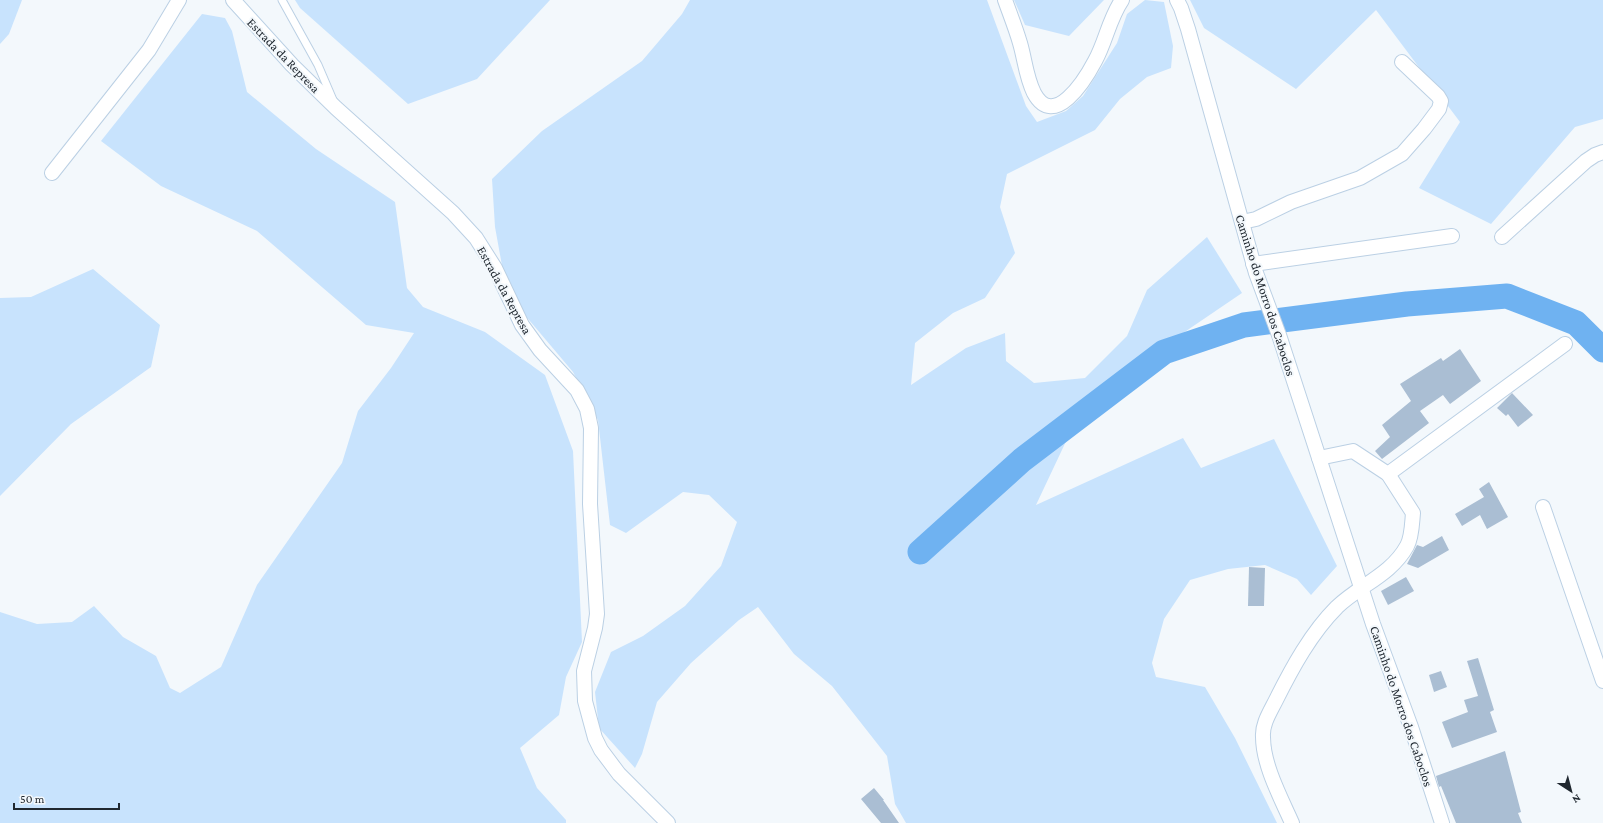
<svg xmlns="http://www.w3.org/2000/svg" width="1603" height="823" viewBox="0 0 1603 823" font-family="'Crimson Pro',serif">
<rect width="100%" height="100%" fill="#f3f8fc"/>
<g fill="#c8e3fd">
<path d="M0 0H22L9 34 0 44Z"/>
<path d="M295 0H550L477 79 408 104 300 8Z"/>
<path d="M690 0H987L1026 106 1037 122 1066 111 1083 96 1117 43 1127 14 1145 0 1164 2 1173 46 1171 68 1147 77 1120 99 1095 130 1007 174 1000 207 1015 253 985 298 953 313 915 343 911 385 966 348 1005 333 1006 361 1034 383 1085 378 1127 336 1147 290 1207 237 1242 293 1086 399 1036 505 1183 438 1201 468 1274 439 1337 566 1311 595 1297 579 1265 565 1228 569 1190 580 1164 619 1152 663 1156 677 1205 687 1235 738 1277 823H906L895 804 887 756 832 686 794 654 758 607 739 620 691 663 657 702 642 754 635 768 599 728 595 692 611 652 643 636 685 606 721 566 737 522 709 495 683 492 626 533 610 525 598 420 573 372 513 301 503 271 495 227 492 179 542 131 642 61 682 14Z"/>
<path d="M1014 0H1104L1069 36 1025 25Z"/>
<path d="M1190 0H1603V119L1575 127 1491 224 1419 188 1460 122 1376 10 1296 89 1204 28Z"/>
<path d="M202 14 225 18 232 31 247 92 316 149 395 202 407 288 423 307 485 332 545 375 573 451 582 642 566 677 559 715 520 748 537 788 566 820V823H0V612L37 624 72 622 94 606 123 637 156 656 170 688 180 693 221 667 257 585 342 463 358 411 391 368 414 333 366 325 257 231 161 186 101 141Z"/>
<path d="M93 269 160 325 151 367 71 424 0 496V298L31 297Z"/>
</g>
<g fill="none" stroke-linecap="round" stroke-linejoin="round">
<path stroke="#6fb2f1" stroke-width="25" d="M920 552 1022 460 1164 352 1244 325 1407 304 1507 296 1576 323 1603 350"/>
</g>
<g fill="#aabed3">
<path d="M1460 349 1481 381 1450 404 1443 395 1420 411 1429 423 1382 459 1375 451 1390 437 1382 425 1411 401 1400 384 1441 358 1443 361Z"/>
<path d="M1512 393 1533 415 1518 427 1508 414 1506 416 1497 408Z"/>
<path d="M1489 482 1508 517 1487 529 1480 515 1462 526 1455 514 1484 497 1479 489Z"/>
<path d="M1442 536 1449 550 1418 568 1407 564 1417 545 1423 547Z"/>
<path d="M1249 567 1265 568 1264 606H1248Z"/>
<path d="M1406 577 1414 591 1388 605 1381 591Z"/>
<path d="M1478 658 1494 710 1490 712 1497 732 1452 748 1442 722 1468 712 1464 700 1478 696 1467 661Z"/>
<path d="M1441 671 1447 687 1434 692 1429 675Z"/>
<path d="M1505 751 1521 812 1518 813 1522 823H1456L1441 786 1439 787 1436 776Z"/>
<path d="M874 788 884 800H883L899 823H881L861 799Z"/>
</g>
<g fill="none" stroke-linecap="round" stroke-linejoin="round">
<defs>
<path id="service" d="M282 0 318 65 333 100"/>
<g id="minor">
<path d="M233 0 292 65 336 108 453 213 476 238 495 268 522 325 540 350 577 390 587 409 591 428 590 504 597 614 595 628 584 671 585 701 595 738 601 750 619 774 668 823"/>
<path d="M1005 0C1010 14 1016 29 1020 43 1025 60 1026 77 1034 93 1054 130 1085 80 1095 61 1106 41 1109 19 1122 0"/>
<path d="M1177 0 1181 8 1188 29 1256 273 1279 335 1373 624 1411 727 1442 823"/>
<path d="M52 173 149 50 179 0"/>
<path d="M1242 222 1256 219 1291 202 1360 178 1402 154 1424 129 1439 109 1441 101 1438 96 1402 62"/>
<path d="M1502 237 1586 161 1595 155 1603 152"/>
<path d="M1253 264 1452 236"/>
<path d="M1388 474 1565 344"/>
<path d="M1543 507 1603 681"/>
<path d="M1292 823C1281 798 1263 765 1263 737 1262 724 1270 712 1276 700 1292 668 1311 633 1337 607 1360 585 1391 575 1407 546 1412 537 1412 523 1413 513L1388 474 1353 451 1319 458"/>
</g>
</defs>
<use href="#service" stroke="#bbd0e4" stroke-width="9"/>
<use href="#minor" stroke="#bbd0e4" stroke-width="16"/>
<use href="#service" stroke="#fff" stroke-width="7"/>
<use href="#minor" stroke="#fff" stroke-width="14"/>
</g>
<g text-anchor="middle" stroke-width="4" stroke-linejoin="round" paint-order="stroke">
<g font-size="13" fill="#202830" stroke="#f3f8fc">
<text transform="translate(284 55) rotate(46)" y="5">Estrada da Represa</text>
<text transform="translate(505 290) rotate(61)" y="5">Estrada da Represa</text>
<text transform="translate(1266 295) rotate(72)" y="5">Caminho do Morro dos Caboclos</text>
<text transform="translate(1402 706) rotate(71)" y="5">Caminho do Morro dos Caboclos</text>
</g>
</g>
<g transform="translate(1571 791) rotate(144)" stroke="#f3f8fc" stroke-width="3" paint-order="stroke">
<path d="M0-3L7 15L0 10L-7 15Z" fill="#202830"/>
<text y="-6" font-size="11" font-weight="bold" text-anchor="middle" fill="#202830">N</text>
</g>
<path d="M14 803v6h105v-6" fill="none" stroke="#202830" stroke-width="2"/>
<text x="20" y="803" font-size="12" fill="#202830" stroke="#f3f8fc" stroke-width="3" paint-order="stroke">50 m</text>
</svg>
